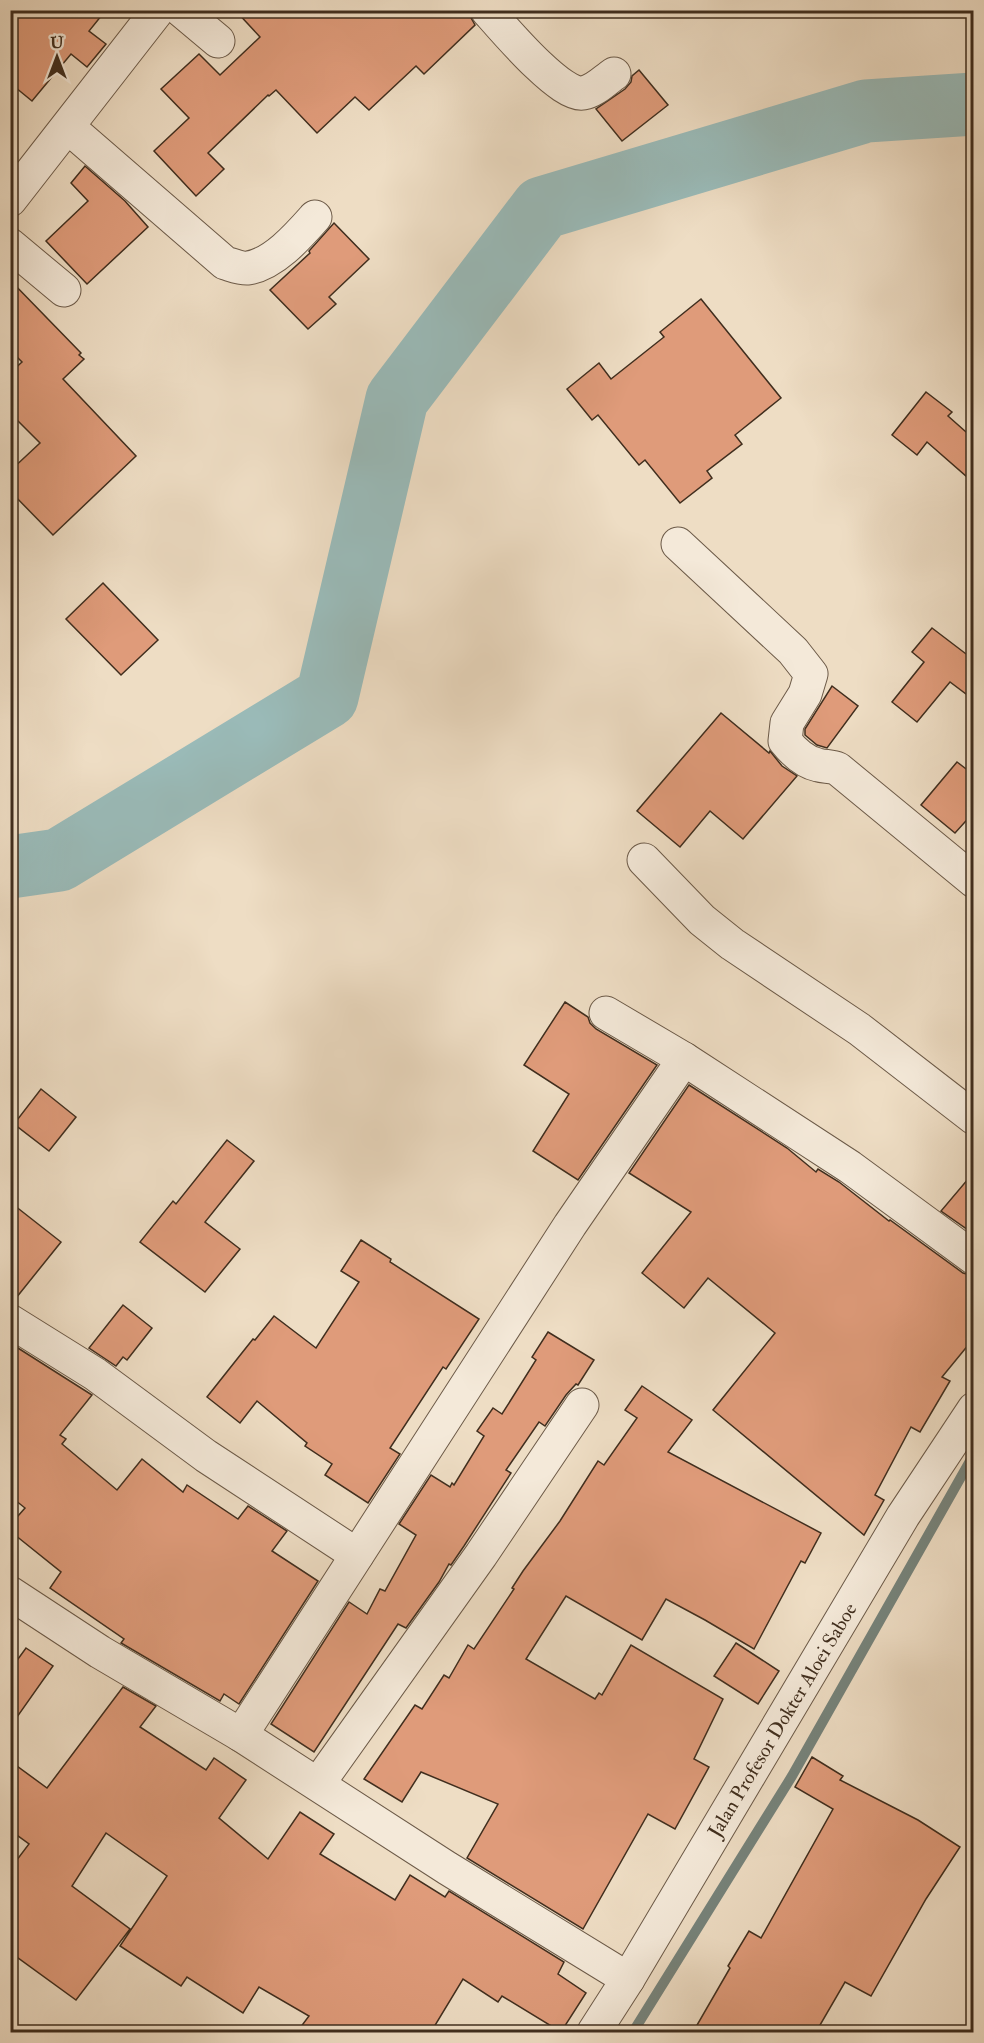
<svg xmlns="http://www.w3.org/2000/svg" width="984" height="2043" viewBox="0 0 984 2043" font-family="'IM FELL Double Pica',serif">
<rect width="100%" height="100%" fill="#eeddc4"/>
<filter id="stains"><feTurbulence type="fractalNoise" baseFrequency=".00333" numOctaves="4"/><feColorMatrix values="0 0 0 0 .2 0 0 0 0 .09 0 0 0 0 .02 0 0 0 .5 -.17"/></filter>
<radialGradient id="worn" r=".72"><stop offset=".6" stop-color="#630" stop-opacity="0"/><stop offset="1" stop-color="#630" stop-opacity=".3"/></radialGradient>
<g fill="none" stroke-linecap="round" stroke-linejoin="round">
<path stroke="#76837b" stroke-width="10" d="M633 2032 792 1776 974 1454"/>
<path stroke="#9abbb9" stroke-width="63" d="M10 867 59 860 327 697 397 399 542 208 866 111 974 104"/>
</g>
<g fill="#df9b7a" stroke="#402e1e" stroke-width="1.5">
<path d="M10 10H106L89 31 106 44 87 67 71 54 32 101 10 83Z"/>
<path d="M235 10H469V14L475 25 424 74 416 66 369 110 355 97 317 133 276 90 269 96 268 95 208 153 224 169 196 196 154 151 189 118 161 89 199 54 220 75 260 37Z"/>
<path d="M639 70 668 105 622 141 596 109 625 89 631 82 632 76Z"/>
<path d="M85 166 125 201 148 227 87 284 46 241 88 201 71 183Z"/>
<path d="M334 223 369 259 329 297 336 304 308 329 270 290 310 253 309 251Z"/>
<path d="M10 280 81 353 79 355 84 359 63 379 136 456 53 535 10 491V471L40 443 10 413V373L22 362 10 350Z"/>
<path d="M701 299 781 398 735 435 742 444 707 471 712 478 680 503 645 460 639 465 598 415 592 420 567 389 599 363 611 379 664 337 660 332Z"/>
<path d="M926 392 952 412 948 416 974 439V483L927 442 917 455 892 435Z"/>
<path d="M103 583 158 640 121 675 66 619Z"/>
<path d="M932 628 974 660V700L950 682 917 722 892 702 924 662 912 652Z"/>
<path d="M832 686 858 706 827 748 817 745 805 735V729Z"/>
<path d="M721 713 769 753 770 751 782 766 797 776 743 839 710 811 680 847 637 811Z"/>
<path d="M957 762 974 775V812L955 833 921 805Z"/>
<path d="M565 1002 588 1017 590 1023 596 1029 657 1065 578 1180 533 1151 569 1094 524 1065Z"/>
<path d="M689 1085 787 1148 816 1172 818 1169 839 1182 889 1221 890 1220 963 1273 974 1276V1338L942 1377 950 1381 920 1432 911 1427 875 1495 884 1500 864 1535 713 1410 775 1333 708 1278 684 1308 642 1273 691 1212 629 1173Z"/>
<path d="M41 1089 76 1117 49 1151 14 1124Z"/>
<path d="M227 1140 254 1161 205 1222 240 1249 205 1292 140 1242 173 1201 176 1204Z"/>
<path d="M974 1172V1234L941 1211Z"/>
<path d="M10 1202 61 1242 12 1303 10 1302Z"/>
<path d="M361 1240 391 1259 390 1262 479 1319 446 1369 443 1367 390 1448 400 1454 368 1503 325 1475 332 1464 305 1446 307 1443 257 1401 240 1423 207 1397 253 1339 255 1340 274 1316 316 1348 359 1282 341 1271Z"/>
<path d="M123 1305 152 1328 127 1360 123 1357 116 1366 89 1348Z"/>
<path d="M548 1332 594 1360 578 1385 576 1384 566 1395 545 1426 539 1422 506 1470 511 1473 464 1546 451 1565 449 1564 439 1582 406 1628 398 1624 314 1752 271 1724 349 1602 367 1614 380 1589 385 1591 416 1535 399 1524 431 1475 450 1487 452 1483 454 1485 484 1436 477 1431 493 1408 502 1414 536 1360 532 1357Z"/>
<path d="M10 1343 92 1395 60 1435 66 1439 62 1444 117 1490 142 1459 183 1492 187 1485 238 1519 248 1506 287 1531 272 1551 318 1581 239 1704 224 1694 220 1701 121 1643 124 1639 50 1588 61 1572 10 1531V1525L25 1508 10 1496Z"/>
<path d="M642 1386 692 1420 668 1452 821 1533 805 1563 801 1561 754 1649 705 1620 666 1599 642 1640 566 1596 526 1659 595 1699 599 1693 602 1695 631 1645 723 1699 694 1759 709 1767 675 1829 648 1814 583 1929 467 1858 498 1804 421 1772 402 1802 364 1779 415 1705 422 1709 444 1675 449 1678 468 1645 474 1649 514 1589 512 1588 523 1571 560 1521 598 1461 604 1465 637 1418 625 1410Z"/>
<path d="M736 1643 779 1671 758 1704 714 1676Z"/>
<path d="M26 1648 53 1666 10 1727V1670Z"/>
<path d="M123 1687 156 1706 140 1727 206 1770 214 1758 246 1780 219 1818 268 1859 300 1812 334 1834 320 1854 395 1900 410 1875 445 1897 449 1891 564 1962 558 1974 586 1993 561 2032 502 1996 498 2002 463 1979 431 2032H297L309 2016 259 1987 243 2013 187 1977 181 1986 120 1946 167 1876 106 1833 72 1886 130 1929 76 2000 10 1952V1869L29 1844 10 1830V1761L47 1788Z"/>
<path d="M812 1757 843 1776 840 1780 918 1820 960 1847 926 1899 871 1996 845 1982 816 2032H693L730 1968 728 1966 749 1931 761 1938 833 1809 795 1787Z"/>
</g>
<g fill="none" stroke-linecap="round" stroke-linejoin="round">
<defs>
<g id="minor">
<path d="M181 10 218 41"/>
<path d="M487 10C503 28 561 97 583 93 595 91 605 80 614 74"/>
<path d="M68 127 225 263C232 265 242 269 248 268 274 264 299 235 315 217"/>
<path d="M10 200 158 10"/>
<path d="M10 245 64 290"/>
<path d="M678 544 793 651 811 674 805 694 787 723 785 741C793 751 804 762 818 765 825 767 831 766 838 769L974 881"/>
<path d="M644 860 702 920 732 944 859 1029 974 1118"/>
<path d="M606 1013 684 1059 850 1167 974 1258"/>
<path d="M10 1321 95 1374 206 1456 357 1555"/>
<path d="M10 1593 100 1652 241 1735 447 1868 628 1979"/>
<path d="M241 1735 570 1225 684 1059"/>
<path d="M318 1784 481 1555 582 1405"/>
<path d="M594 2032 628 1979 903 1516 974 1409"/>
</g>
</defs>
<use href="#minor" stroke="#6c5a48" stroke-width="35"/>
<use href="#minor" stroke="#f4e9d9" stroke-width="33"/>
</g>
<g text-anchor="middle" stroke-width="4.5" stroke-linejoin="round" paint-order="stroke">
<g font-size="20" fill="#402e1e" stroke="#f4e9d9">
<text transform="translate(782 1720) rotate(-59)" y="7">Jalan Profesor Dokter Aloei Saboe</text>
</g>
</g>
<rect width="984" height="2043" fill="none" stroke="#eeddc4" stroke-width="36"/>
<rect x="12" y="12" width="960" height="2019" fill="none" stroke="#402e1e" stroke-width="3"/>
<rect x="18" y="18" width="948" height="2007" fill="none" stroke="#402e1e" stroke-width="1.5"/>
<g transform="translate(57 57)" stroke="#f4e9d9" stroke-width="4.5" paint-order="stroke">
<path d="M0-4.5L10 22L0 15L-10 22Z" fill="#402e1e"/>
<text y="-9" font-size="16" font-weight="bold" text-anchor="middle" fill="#402e1e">U</text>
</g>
<rect width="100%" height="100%" filter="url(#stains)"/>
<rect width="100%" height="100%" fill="url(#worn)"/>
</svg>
